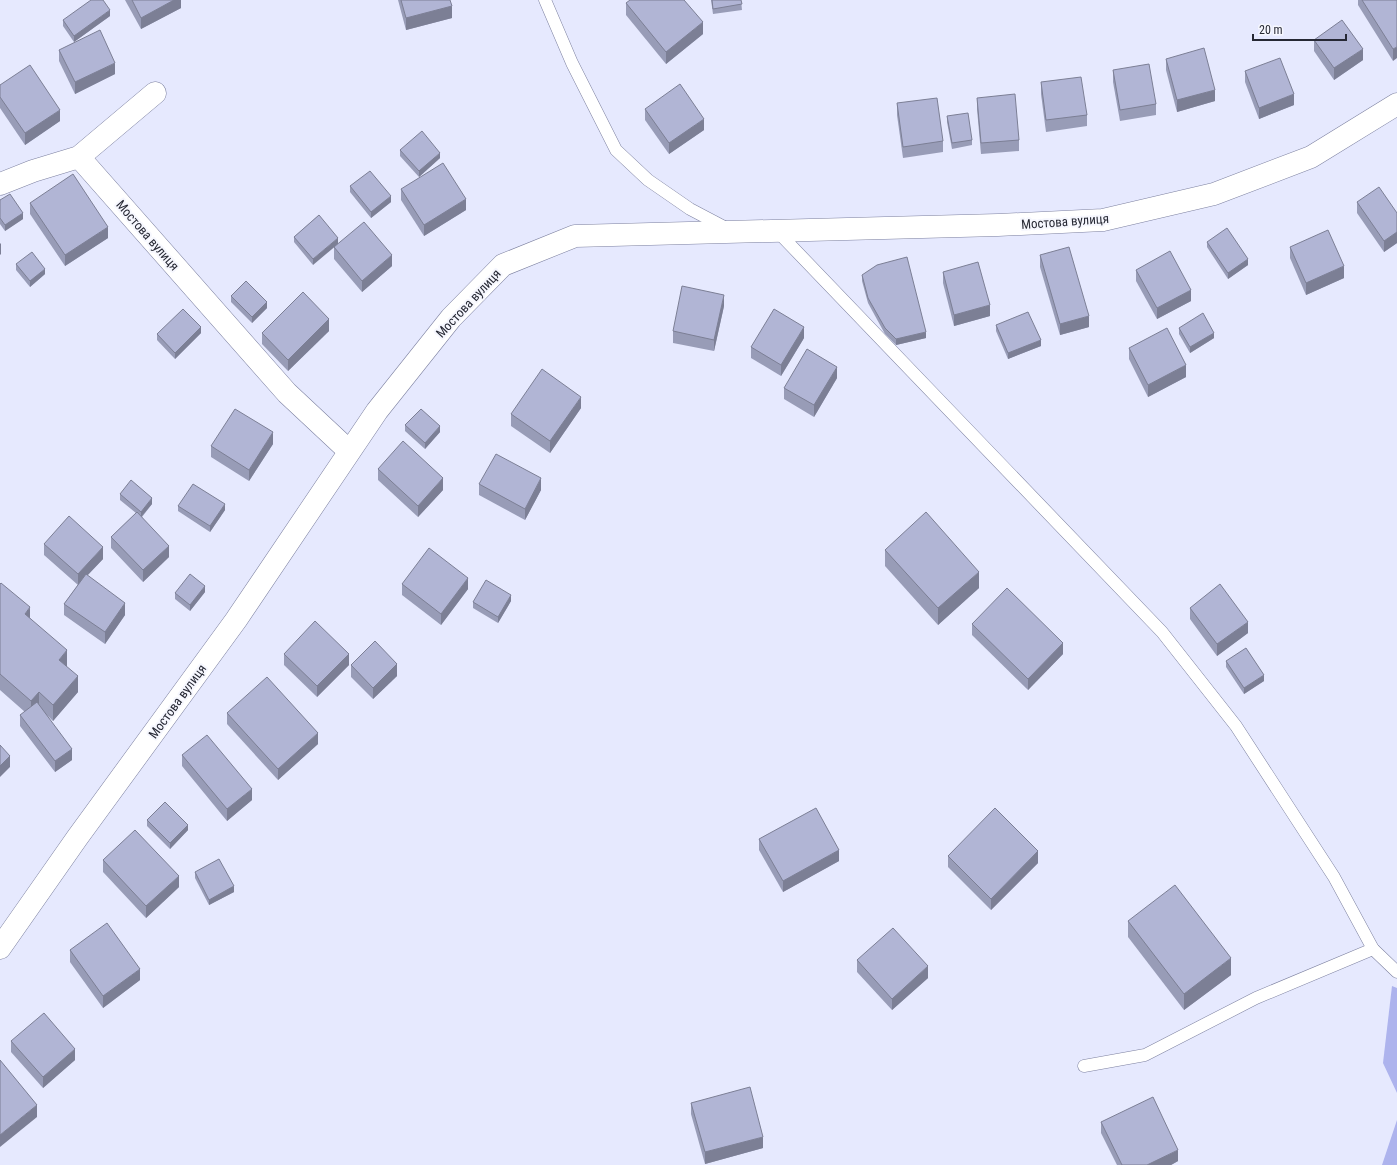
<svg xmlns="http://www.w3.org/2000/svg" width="1397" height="1165" viewBox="0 0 1397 1165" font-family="'Roboto Condensed',sans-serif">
<rect width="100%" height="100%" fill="#e6e9fe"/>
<g fill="#adb3ed">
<path d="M1392 986 1397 988V1093L1383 1063Z"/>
<path d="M1397 1120V1165H1382Z"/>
</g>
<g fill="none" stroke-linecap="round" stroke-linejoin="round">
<defs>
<g id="lane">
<path d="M545 0 572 63 616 150 648 180 690 209 728 229"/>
<path d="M776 230 1162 632 1236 726 1334 877 1373 949 1397 972"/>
<path d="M1084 1066 1145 1055 1256 998 1373 949"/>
</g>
<g id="street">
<path d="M79 157 287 393 349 451"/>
<path d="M0 184 33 171 79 157 155 93"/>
</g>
<path id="secondary" d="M0 948 77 838 236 620 377 411 451 318 503 265 575 236 998 225 1103 220 1214 194 1311 157 1397 104"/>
</defs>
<use href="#lane" stroke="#7d81a0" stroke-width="13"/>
<use href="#street" stroke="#7d81a0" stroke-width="23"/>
<use href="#secondary" stroke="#7d81a0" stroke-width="23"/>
<use href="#lane" stroke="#fff" stroke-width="12"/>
<use href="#street" stroke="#fff" stroke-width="22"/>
<use href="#secondary" stroke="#fff" stroke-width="22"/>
</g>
<g fill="#989cb7">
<path d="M125 0H181V8L141 29Z"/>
<path d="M398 0H450L452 18 406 30Z"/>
<path d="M711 0H741L742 10 713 14Z"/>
<path d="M1358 0H1397L1393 61 1358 5Z"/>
<path d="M626 3 703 34 666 64 626 15Z"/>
<path d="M110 16 74 42 63 26V20Z"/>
<path d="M1314 40 1363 60 1334 80 1314 51Z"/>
<path d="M59 50 115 74 75 94 59 61Z"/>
<path d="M1166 59 1215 101 1177 112 1166 70Z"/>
<path d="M1113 70 1156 104V115L1120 121 1113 82Z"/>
<path d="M1245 71 1294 105 1259 119 1245 82Z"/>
<path d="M1041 82 1087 115V126L1046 132 1041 94Z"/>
<path d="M0 85 60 121 25 145 0 108Z"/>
<path d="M977 98 1019 140V151L981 154 977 109Z"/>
<path d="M897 103 943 141V152L903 158 897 115Z"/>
<path d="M645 109 704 130 669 154 645 120Z"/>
<path d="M947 116 972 140V145L952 149 947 122Z"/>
<path d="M400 150 440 158 419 177 400 156Z"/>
<path d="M350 186 391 202 371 218 350 192Z"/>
<path d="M401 189 466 210 424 236 401 200Z"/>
<path d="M0 200 23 219 5 231 0 224Z"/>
<path d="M1357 202 1397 213V243L1384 252 1357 213Z"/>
<path d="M30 203 108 238 65 266 30 214Z"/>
<path d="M319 215 313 265 294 242V237Z"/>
<path d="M1207 242 1248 265 1228 279 1207 247Z"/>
<path d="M334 247 392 266 362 292 334 259Z"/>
<path d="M1290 247 1344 278 1306 295 1290 258Z"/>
<path d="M1040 255 1089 327 1060 335 1040 267Z"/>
<path d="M16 264 45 274 30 287 16 270Z"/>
<path d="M1136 270 1191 301 1157 319 1136 281Z"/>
<path d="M943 272 990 316 954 326 943 283Z"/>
<path d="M862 275 926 338 896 345 885 334 868 303 862 281Z"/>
<path d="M231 296 267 308 252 323 231 302Z"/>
<path d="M724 306 714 351 673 343V331Z"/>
<path d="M996 325 1041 346 1008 359 996 331Z"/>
<path d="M1179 328 1214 338 1190 353 1179 334Z"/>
<path d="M329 331 288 371 262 344V333Z"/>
<path d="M201 333 175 359 157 340V334Z"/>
<path d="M804 338 781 376 751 358V347Z"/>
<path d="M1129 348 1186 377 1148 397 1129 359Z"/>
<path d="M837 378 814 417 784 399V388Z"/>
<path d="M581 408 550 453 511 426V414Z"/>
<path d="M405 425 440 432 425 449 405 431Z"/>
<path d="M273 444 249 481 211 457V446Z"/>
<path d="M378 469 443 490 418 517 378 480Z"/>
<path d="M479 484 541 490 525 520 479 495Z"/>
<path d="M120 494 152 504 142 517 169 557 143 582 111 548V537L136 513 120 500Z"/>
<path d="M178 506 225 510 210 532 178 511Z"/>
<path d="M44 544 103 559 87 576 125 615 105 644 64 615V604L78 585 44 555Z"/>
<path d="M885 550 979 588 938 625 885 566Z"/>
<path d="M0 584 30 618 67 667 78 692 53 721 47 715 72 760 55 772 20 726V715L25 712 0 690Z"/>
<path d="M402 584 468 589 441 625 402 595Z"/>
<path d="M205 592 190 611 175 599V593Z"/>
<path d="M511 601 498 623 473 608V602Z"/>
<path d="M1190 608 1248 633 1217 656 1190 619Z"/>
<path d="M972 624 1063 654 1028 690 972 635Z"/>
<path d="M284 654 349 665 317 697 284 665Z"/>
<path d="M1226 661 1264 681 1244 694 1226 667Z"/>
<path d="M351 665 397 676 373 699 351 677Z"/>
<path d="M227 713 318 744 278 780 227 724Z"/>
<path d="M182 755 252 800 227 821 182 766Z"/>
<path d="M147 820 188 830 170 849 147 826Z"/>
<path d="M759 839 839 861 783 892 759 850Z"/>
<path d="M948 856 1038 863 991 910 948 867Z"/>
<path d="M103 860 179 887 146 918 103 872Z"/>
<path d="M195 872 234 892 209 905 195 878Z"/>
<path d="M1128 921 1231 975 1184 1010 1128 937Z"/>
<path d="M70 950 140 980 103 1008 70 962Z"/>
<path d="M857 960 928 978 892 1010 857 972Z"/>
<path d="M11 1041 75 1060 43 1088 11 1052Z"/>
<path d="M691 1103 763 1148 705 1164 691 1114Z"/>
<path d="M1101 1122 1178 1161 1171 1165H1117L1101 1133Z"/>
</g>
<g fill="#7c7f95">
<path d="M174 0H181V8L141 29V18Z"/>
<path d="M452 6V18L406 30V18Z"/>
<path d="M110 10V16L74 42V36Z"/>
<path d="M703 22V34L666 64V52Z"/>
<path d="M1397 47V58L1393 61V49Z"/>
<path d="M1363 49V60L1334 80V68Z"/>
<path d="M115 63V74L75 94V82Z"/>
<path d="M1215 90V101L1177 112V100Z"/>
<path d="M1294 94V105L1259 119V108Z"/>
<path d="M60 110V121L25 145V133Z"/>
<path d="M704 119V130L669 154V143Z"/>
<path d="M440 153V158L419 177V171Z"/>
<path d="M391 196V202L371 218V212Z"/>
<path d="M466 199V210L424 236V225Z"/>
<path d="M23 213V219L5 231V225Z"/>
<path d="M108 227V238L65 266V255Z"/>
<path d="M1397 232V243L1384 252V241Z"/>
<path d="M338 238V244L313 265V259Z"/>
<path d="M1 243V254L0 255V244Z"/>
<path d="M392 255V266L362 292V281Z"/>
<path d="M1248 259V265L1228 279V273Z"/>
<path d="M1344 266V278L1306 295V283Z"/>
<path d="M45 269V274L30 287V281Z"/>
<path d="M1191 290V301L1157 319V308Z"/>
<path d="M724 295V306L714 351V340Z"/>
<path d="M267 302V308L252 323V317Z"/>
<path d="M990 305V316L954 326V315Z"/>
<path d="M1089 316V327L1060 335V324Z"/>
<path d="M329 319V331L288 371V360Z"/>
<path d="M201 327V333L175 359V353Z"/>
<path d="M804 327V338L781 376V365Z"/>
<path d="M926 332V338L896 345V339Z"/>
<path d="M1214 333V338L1190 353V347Z"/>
<path d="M1041 340V346L1008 359V353Z"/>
<path d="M1186 365V377L1148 397V385Z"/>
<path d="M837 367V378L814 417V405Z"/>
<path d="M581 397V408L550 453V441Z"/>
<path d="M440 426V432L425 449V443Z"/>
<path d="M273 432V444L249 481V470Z"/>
<path d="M443 478V490L418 517V506Z"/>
<path d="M541 478V490L525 520V509Z"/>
<path d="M152 498V504L141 517V512Z"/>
<path d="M225 504V510L210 532V526Z"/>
<path d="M169 546V557L143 582V570Z"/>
<path d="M103 547V559L78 585V574Z"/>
<path d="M979 572V588L938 625V608Z"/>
<path d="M468 578V589L441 625V614Z"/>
<path d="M205 586V592L190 611V605Z"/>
<path d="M511 595V601L498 623V617Z"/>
<path d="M125 603V615L105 644V632Z"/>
<path d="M30 607V624L25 614Z"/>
<path d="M1248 622V633L1217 656V644Z"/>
<path d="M1063 643V654L1028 690V679Z"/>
<path d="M67 650V667L59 660Z"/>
<path d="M349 654V665L317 697V686Z"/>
<path d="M397 664V676L373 699V688Z"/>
<path d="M1264 675V681L1244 694V688Z"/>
<path d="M78 676V692L53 721V705Z"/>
<path d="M39 692V708L31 717V701Z"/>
<path d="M318 733V744L278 780V769Z"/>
<path d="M72 749V760L55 772V761Z"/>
<path d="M10 756V767L0 777V766Z"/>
<path d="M252 789V800L227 821V809Z"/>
<path d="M188 825V830L170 849V843Z"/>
<path d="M839 850V861L783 892V881Z"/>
<path d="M1038 851V863L991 910V899Z"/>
<path d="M179 876V887L146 918V906Z"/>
<path d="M234 886V892L209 905V900Z"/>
<path d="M1231 958V975L1184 1010V994Z"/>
<path d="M928 966V978L892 1010V999Z"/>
<path d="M140 969V980L103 1008V996Z"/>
<path d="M75 1049V1060L43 1088V1077Z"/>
<path d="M37 1105V1117L0 1147V1135Z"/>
<path d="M763 1137V1148L705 1164V1152Z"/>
<path d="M1178 1150V1161L1171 1165H1147Z"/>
</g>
<g fill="#b1b5d5" stroke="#7c7f95">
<path d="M91 0H103L110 10 74 36 63 20Z"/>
<path d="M132 0H174L141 18Z"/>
<path d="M401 0H450L452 6 406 18Z"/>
<path d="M630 0H684L703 22 666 52 626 3Z"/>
<path d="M712 0H741L742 4 713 9Z"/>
<path d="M1362 0H1397V47L1393 49Z"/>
<path d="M1342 20 1363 49 1334 68 1314 40Z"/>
<path d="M100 30 115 63 75 82 59 50Z"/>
<path d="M1204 48 1215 90 1177 100 1166 59Z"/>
<path d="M1280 58 1294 94 1259 108 1245 71Z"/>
<path d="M1149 64 1156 104 1120 110 1113 70Z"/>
<path d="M30 65 60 110 25 133 0 97V85Z"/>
<path d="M1081 77 1087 115 1046 120 1041 82Z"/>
<path d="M680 84 704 119 669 143 645 109Z"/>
<path d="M1015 94 1019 140 981 143 977 98Z"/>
<path d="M937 98 943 141 903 147 897 103Z"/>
<path d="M968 113 972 140 952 143 947 116Z"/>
<path d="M422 131 440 153 419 171 400 150Z"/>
<path d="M443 163 466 199 424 225 401 189Z"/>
<path d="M370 171 391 196 371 212 350 186Z"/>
<path d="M73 174 108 227 65 255 30 203Z"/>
<path d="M1379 187 1397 213V232L1384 241 1357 202Z"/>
<path d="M10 194 23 213 5 225 0 218V200Z"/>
<path d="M319 215 338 238 313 259 294 237Z"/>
<path d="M364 222 392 255 362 281 334 247Z"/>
<path d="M1227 228 1248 259 1228 273 1207 242Z"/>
<path d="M1328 230 1344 266 1306 283 1290 247Z"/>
<path d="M1069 247 1089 316 1060 324 1040 255Z"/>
<path d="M1170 251 1191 290 1157 308 1136 270Z"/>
<path d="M32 252 45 269 30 281 16 264Z"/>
<path d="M907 257 926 332 896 339 885 328 868 298 862 275 877 265Z"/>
<path d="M978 262 990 305 954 315 943 272Z"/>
<path d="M246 281 267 302 252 317 231 296Z"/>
<path d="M682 286 724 295 714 340 673 331Z"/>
<path d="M303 292 329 319 288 360 262 333Z"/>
<path d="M183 309 201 327 175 353 157 334Z"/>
<path d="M774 309 804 327 781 365 751 347Z"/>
<path d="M1028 312 1041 340 1008 353 996 325Z"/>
<path d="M1203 313 1214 333 1190 347 1179 328Z"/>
<path d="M1167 328 1186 365 1148 385 1129 348Z"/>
<path d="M807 349 837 367 814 405 784 388Z"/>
<path d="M542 369 581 397 550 441 511 414Z"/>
<path d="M235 409 273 432 249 470 211 446Z"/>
<path d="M421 409 440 426 425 443 405 425Z"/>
<path d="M403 441 443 478 418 506 378 469Z"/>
<path d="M496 454 541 478 525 509 479 484Z"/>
<path d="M131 480 152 498 141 512 120 494Z"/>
<path d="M193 484 225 504 210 526 178 506Z"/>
<path d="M137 512 169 546 143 570 111 537Z"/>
<path d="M926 512 979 572 938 608 885 550Z"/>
<path d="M69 516 103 547 78 574 44 544Z"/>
<path d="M429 548 468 578 441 614 402 584Z"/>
<path d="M86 574 125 603 105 632 64 604Z"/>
<path d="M190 574 205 586 190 605 175 593Z"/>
<path d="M486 580 511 595 498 617 473 602Z"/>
<path d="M1 583 30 607 25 614 67 650 59 660 78 676 53 705 39 692 31 701 0 674V584Z"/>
<path d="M1220 584 1248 622 1217 644 1190 608Z"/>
<path d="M1007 588 1063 643 1028 679 972 624Z"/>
<path d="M315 621 349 654 317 686 284 654Z"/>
<path d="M375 641 397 664 373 688 351 665Z"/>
<path d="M1246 648 1264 675 1244 688 1226 661Z"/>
<path d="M267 677 318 733 278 769 227 713Z"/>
<path d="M37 702 72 749 55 761 20 715Z"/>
<path d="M207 735 252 789 227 809 182 755Z"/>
<path d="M0 745 10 756 0 766Z"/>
<path d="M165 802 188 825 170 843 147 820Z"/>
<path d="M816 808 839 850 783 881 759 839Z"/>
<path d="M995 808 1038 851 991 899 948 856Z"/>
<path d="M135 830 179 876 146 906 103 860Z"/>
<path d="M219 859 234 886 209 900 195 872Z"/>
<path d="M1175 885 1231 958 1184 994 1128 921Z"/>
<path d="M107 923 140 969 103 996 70 950Z"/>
<path d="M893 928 928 966 892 999 857 960Z"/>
<path d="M44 1013 75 1049 43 1077 11 1041Z"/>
<path d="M0 1060 37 1105 0 1135Z"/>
<path d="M750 1087 763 1137 705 1152 691 1103Z"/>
<path d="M1153 1097 1178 1150 1147 1165H1122L1101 1122Z"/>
</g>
<g text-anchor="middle" stroke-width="4" stroke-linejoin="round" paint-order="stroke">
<g font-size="13" fill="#262834" stroke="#f6f7fe">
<text transform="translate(1065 221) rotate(-4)" y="5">Мостова вулиця</text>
<text transform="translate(148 235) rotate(49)" y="5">Мостова вулиця</text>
<text transform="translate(468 303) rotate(-47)" y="5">Мостова вулиця</text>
<text transform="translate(177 701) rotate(-54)" y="5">Мостова вулиця</text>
</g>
</g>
<path d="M1253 34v6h93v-6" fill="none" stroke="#262834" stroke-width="2"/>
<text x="1259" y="34" font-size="12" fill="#262834" stroke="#f6f7fe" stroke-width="3" paint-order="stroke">20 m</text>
</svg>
